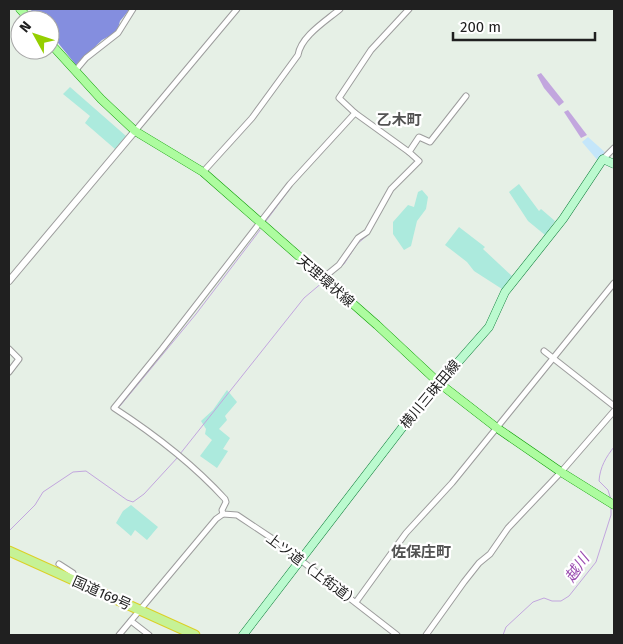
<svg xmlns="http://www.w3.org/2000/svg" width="623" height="644" viewBox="0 0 623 644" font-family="'Fira Sans','Noto Sans JP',sans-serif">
<rect width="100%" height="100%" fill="#e6f0e6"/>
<g fill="#aceadd">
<path d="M70 87 126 136 115 149 85 123 90 116 63 94Z"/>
<path d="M519 184 539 211 541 209 555 221 545 235 528 221 509 192Z"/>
<path d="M422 190 428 197 426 209 417 221 411 246 404 250 393 234V222L408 205 414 207 418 192Z"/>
<path d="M459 227 485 247 483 249 512 276 502 289 474 271 467 262 445 245Z"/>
<path d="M227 390 237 402 225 416 227 420 219 429 230 438 223 449 228 451 217 468 200 456 212 440 205 434 206 429 201 421 213 410Z"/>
<path d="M131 505 158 527 147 540 135 530 131 536 116 523 123 511Z"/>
</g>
<path fill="#c4e6fa" d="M588 137 607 154 599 162 582 142Z"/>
<path fill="#848edf" d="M30 9H130L120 21 117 32 102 40 76 65 50 33V20H40Z"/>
<g fill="#c2a6de">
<path d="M541 73 564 102 559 106 544 88 537 75Z"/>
<path d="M568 110 587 135 581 138 564 112Z"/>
</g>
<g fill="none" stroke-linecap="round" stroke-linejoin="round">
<g stroke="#c2a6de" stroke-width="1">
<path d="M266 221 289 190"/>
<path d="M328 278 344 264 357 244 369 234"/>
<path d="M120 406 196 314 260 230"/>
<path d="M180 454 304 298 323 282"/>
<path d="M611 500 608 490 599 481C600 467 606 457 614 447"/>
<path d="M9 531 35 505 43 492 73 472 86 471 127 500 133 502 144 494 178 457"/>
<path d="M503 635 506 627 533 602 544 598 552 601H561L569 596 596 562 611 515V506"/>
</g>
<defs>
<g id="minor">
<path d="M75 71 86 58 118 33 133 9"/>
<path d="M355 113 409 152"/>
<path d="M135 131 237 9"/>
<path d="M603 159 614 148"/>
<path d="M203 172 252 118 298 55C301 36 326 21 340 9"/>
<path d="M323 278 339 265 358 238 367 232 391 189 419 161 409 152 419 137 430 142 466 96"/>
<path d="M9 349 19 359 9 372"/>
<path d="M544 351 614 406"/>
<path d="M59 564 73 573 75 577 73 580"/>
<path d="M356 602 406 533 452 483 614 283"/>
<path d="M131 621 149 635"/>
<path d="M119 635 216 519 223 514"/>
<path d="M397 635 276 541 237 515 223 514 222 510 226 502 225 499C193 464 154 434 114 408L162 349 290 184 355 113 339 98 371 50 409 9"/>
<path d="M426 635 464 582 479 563 490 554 508 528 561 472 614 411"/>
</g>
<path id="tertiary" d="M9 281 135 131"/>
<path id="secondary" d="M243 635 415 411 489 327 505 292 563 219 603 159 614 164"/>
<g id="primary">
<path d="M20 9 30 20"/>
<path d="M50 43 101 99 135 131 203 172 377 325 439 383 497 428 561 472 614 505"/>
</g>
<path id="trunk" d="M9 551 195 635"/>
</defs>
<use href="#minor" stroke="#9d9d9d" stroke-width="7"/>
<use href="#tertiary" stroke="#9d9d9d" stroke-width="8"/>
<use href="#secondary" stroke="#057832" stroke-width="9"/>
<use href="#primary" stroke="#089b00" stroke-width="9"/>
<use href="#trunk" stroke="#dbd026" stroke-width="11"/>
<use href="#minor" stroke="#fff" stroke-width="5"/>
<use href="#tertiary" stroke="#fff" stroke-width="6"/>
<use href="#secondary" stroke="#bbfacf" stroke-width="8"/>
<use href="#primary" stroke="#adfc9f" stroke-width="8"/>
<use href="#trunk" stroke="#c6f296" stroke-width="9"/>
</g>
<g text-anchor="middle" stroke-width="4.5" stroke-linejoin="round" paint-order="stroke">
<g font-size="14" fill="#202020" stroke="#fff">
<text transform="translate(326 281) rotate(41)" y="5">天理環状線</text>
<text transform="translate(430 394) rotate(-50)" y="5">横川三昧田線</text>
<text transform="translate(313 570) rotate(37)" y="5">上ツ道（上街道）</text>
<text transform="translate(102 593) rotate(24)" y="5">国道169号</text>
</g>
<g font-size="15" font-weight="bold" fill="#535353" stroke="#fff">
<text x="399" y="125">乙木町</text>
<text x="421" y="557">佐保庄町</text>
</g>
<g font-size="15" font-style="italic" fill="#9a4bb0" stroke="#fff">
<text transform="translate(577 568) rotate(-55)" y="5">越川</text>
</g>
</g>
<rect width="623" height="644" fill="none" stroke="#202020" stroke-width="20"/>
<g transform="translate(35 35) rotate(310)"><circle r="24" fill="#ffffff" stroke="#a6a6a6"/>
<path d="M0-4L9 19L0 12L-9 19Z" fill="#95cf00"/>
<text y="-8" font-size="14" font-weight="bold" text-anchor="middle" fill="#202020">N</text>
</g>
<path d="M453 32v8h142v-8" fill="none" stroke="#202020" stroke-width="2.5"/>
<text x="460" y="32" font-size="15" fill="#202020" stroke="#ffffff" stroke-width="4" paint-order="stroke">200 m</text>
</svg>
